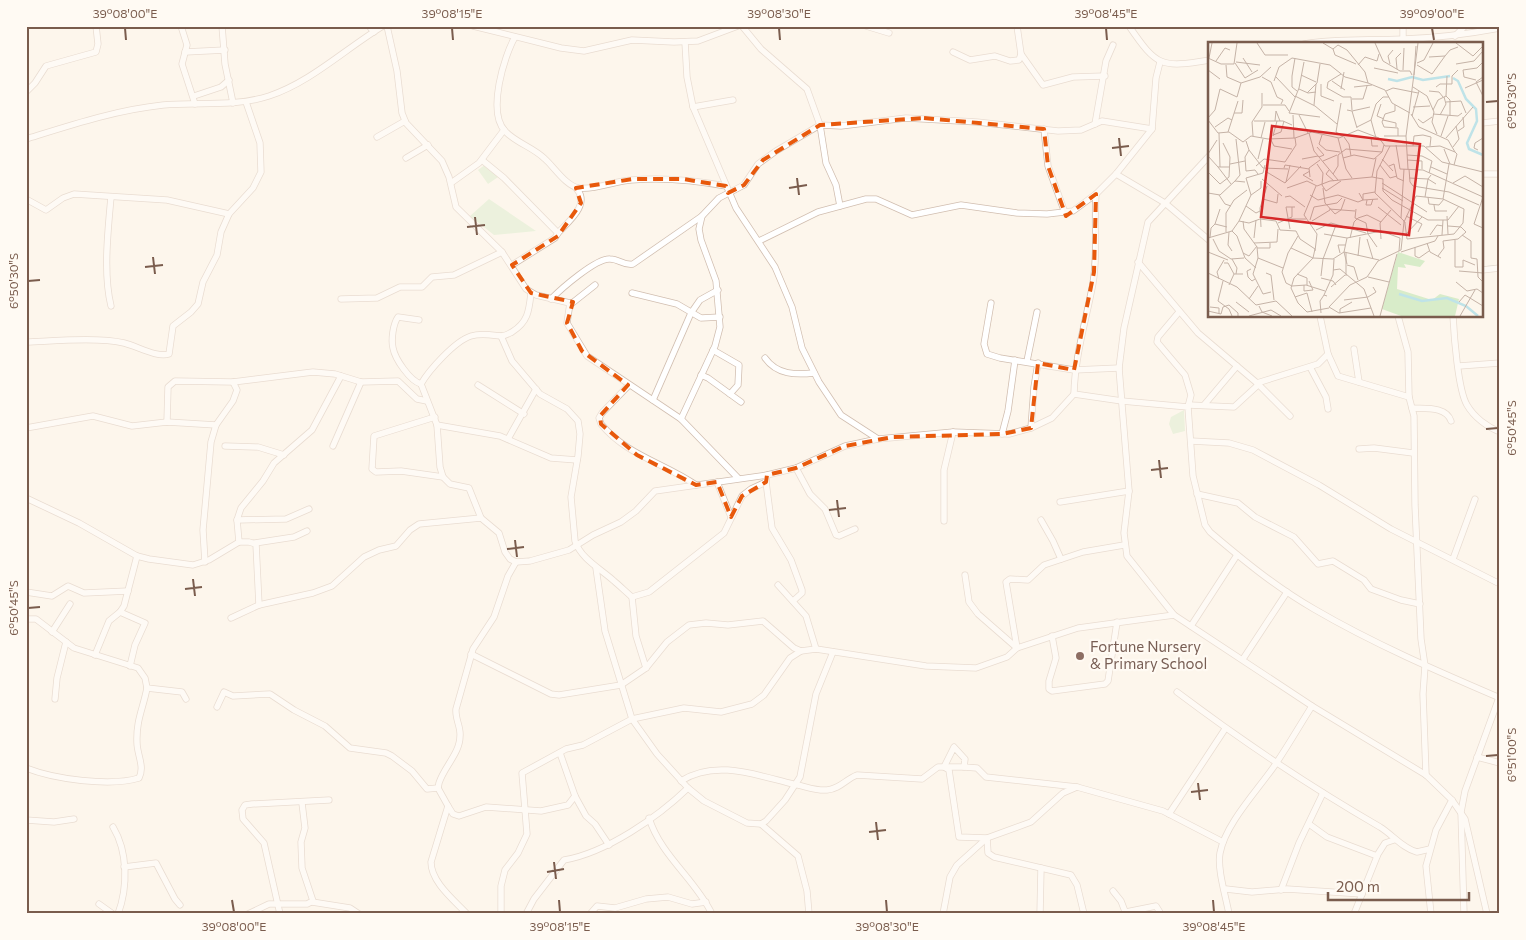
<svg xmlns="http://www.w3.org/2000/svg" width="1526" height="940" viewBox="0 0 1526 940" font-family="Commissioner,sans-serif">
<rect width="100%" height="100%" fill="#fdf6ec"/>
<g fill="#d8ecc9">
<path d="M486 164 501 175 488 184 478 170Z"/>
<path d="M489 199 536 231 494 235 470 216Z"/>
<path d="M1184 410 1185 431 1173 434 1169 424 1171 417Z"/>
</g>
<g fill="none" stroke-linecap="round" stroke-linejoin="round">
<path stroke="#a5d3da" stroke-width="1" d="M1482 267 1500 265"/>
<defs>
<g id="minor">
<path d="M181 26 187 45 182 64 195 104"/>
<path d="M222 26 225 64 233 103"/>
<path d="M369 26 374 32"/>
<path d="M387 26 397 71 402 113 406 123 442 161 449 177 456 207 502 252 526 289 536 295 570 303 567 323 587 356 681 419 738 478"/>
<path d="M473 26 561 48 584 51 632 40 674 42 698 41 738 26"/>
<path d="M742 26 761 49 807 89 820 125 826 163 836 185 840 206"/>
<path d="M866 26 889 33"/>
<path d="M1017 26 1021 54 1043 85 1073 77 1105 76"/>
<path d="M1129 26C1157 67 1161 68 1210 60"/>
<path d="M1455 36 1465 26"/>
<path d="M515 37C504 56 487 112 505 131 516 143 533 147 545 159 554 167 566 186 579 188 596 190 614 181 631 180 663 177 694 180 726 186"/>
<path d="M685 42 687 77 693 107 736 208 775 267 792 307 802 348 819 382 841 415 878 439"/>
<path d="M1304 44C1338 38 1371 41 1404 39 1437 38 1468 34 1500 28"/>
<path d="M1403 44V26"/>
<path d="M185 52 225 50"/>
<path d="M953 52 970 60 995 56 1010 61 1019 60 1021 54"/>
<path d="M26 92 35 83 46 66 96 52 98 44 96 26"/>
<path d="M194 96 221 87 229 80"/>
<path d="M693 107 733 100"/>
<path d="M1482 123 1500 121"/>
<path d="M1095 124 1106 61 1113 45"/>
<path d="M1044 129 1048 166 1065 213"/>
<path d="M377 137 405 121"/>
<path d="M26 139C71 125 116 110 163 105 199 102 235 107 269 96 311 82 345 49 383 26"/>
<path d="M1210 155 1148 222 1124 328 1119 368 1129 491 1124 533 1127 556 1174 615 1312 706 1426 775 1452 800 1465 819 1487 914"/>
<path d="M406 158 428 145"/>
<path d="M482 160 504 178 558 233 555 238 512 265"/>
<path d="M1116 174 1165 203 1210 241"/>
<path d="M1482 174H1500"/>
<path d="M451 183 479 163 504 130"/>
<path d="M26 199 46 210 63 198 74 194 167 200 229 214"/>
<path d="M558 233C569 221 591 204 576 188"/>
<path d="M759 241 818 212 866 199H876L912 215 961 205 1017 213 1047 214 1073 211 1096 194 1116 174 1152 129 1156 78 1160 62"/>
<path d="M1138 262 1198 333 1257 383 1318 364 1328 354"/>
<path d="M1482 270 1500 268"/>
<path d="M632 293 677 304 701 318 720 317"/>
<path d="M341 299 377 298 400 287H422L432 277 454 275 502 252"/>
<path d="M551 299C561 289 596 258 610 259 619 259 624 266 633 264L702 216"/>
<path d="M991 303 984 344 987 354 1000 358 1074 370 1119 368"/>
<path d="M571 304 595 285"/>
<path d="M111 306C103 274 108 230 111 197"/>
<path d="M1179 312 1158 337 1157 342 1185 375 1191 395 1188 407"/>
<path d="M1320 316 1328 354 1338 376 1409 397"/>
<path d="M1398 316 1408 352 1409 397 1414 416 1415 505 1421 639 1425 666 1423 694 1426 775"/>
<path d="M1453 316C1454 335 1458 390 1467 405 1474 417 1487 427 1500 432"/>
<path d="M419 320 398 317C393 324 391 340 393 348 395 359 410 381 421 384"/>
<path d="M501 336 512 361 540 394 567 409 578 421 580 434 578 456 571 497 575 541C581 559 601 569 614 581 620 586 626 592 632 597L649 592 724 533 742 496 751 489 766 482 767 475"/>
<path d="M26 342C54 341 98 337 124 343 137 346 157 358 169 354L173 326 191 312 198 304 203 282 217 255 221 232 229 214 253 188 261 172 260 143 246 102"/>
<path d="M1354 349 1359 382"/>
<path d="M713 350 739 365 738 385 730 394"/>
<path d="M765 358C777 375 796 375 814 373"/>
<path d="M1027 361 1037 312"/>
<path d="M1459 366 1500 363"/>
<path d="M1310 367 1326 397 1328 409"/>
<path d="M701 375 708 378 741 402"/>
<path d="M1257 383 1290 416"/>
<path d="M478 385 524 414"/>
<path d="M629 385 602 413 599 418 601 424C626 455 664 463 696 485"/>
<path d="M1074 394C1075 355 1086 321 1093 283 1098 253 1094 224 1096 194"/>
<path d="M653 400 691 313 700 300 718 290"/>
<path d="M1189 405 1234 407 1258 385"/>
<path d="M1204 405 1237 366"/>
<path d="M1412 408C1425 409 1446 406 1451 421"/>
<path d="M435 417 374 436 372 469 376 472 401 471 443 477 450 484 469 488 481 518"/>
<path d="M681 419 715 346 720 327 716 281 701 240 699 229 702 216 719 198 744 185 758 164 776 151 820 125 841 126 906 118 977 122 1058 131 1081 130 1102 121 1152 129"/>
<path d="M167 422 168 387 175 381 233 382 313 372 335 374 361 382 398 381 417 399 427 401"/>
<path d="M437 425 500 436 551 458 577 460"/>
<path d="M26 428 93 416 132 426 167 422 216 425"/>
<path d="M1031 428 1034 387 1038 363"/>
<path d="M1002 434 1008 411 1015 360"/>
<path d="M508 439 536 389"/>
<path d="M1191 441 1229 443 1253 450 1319 485 1391 529 1500 584"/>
<path d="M225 446 258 447 284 455"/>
<path d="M333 446 361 382"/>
<path d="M1359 449 1374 448 1413 453"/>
<path d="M796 468 810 494 825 509 836 535 839 536 855 529"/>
<path d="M443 477 440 467 437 425 421 384C429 370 455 341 471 336 481 333 491 335 501 336 505 336 508 334 512 332 528 322 529 311 531 293"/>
<path d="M717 482 731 517"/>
<path d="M766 482 772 528 791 560 802 590V593L793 601"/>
<path d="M1197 494 1238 503 1255 517 1294 537 1318 564 1333 561 1364 580 1371 589 1401 600 1420 604"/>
<path d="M26 498 79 523 137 556 149 559 193 565 209 560 239 542 237 520 241 508 263 481 274 463 312 430 341 376"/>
<path d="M1060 502 1129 491"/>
<path d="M237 520 286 519 309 509"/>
<path d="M1041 520 1053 541 1061 559"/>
<path d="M944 521V470L953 432"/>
<path d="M239 542H249L256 544 259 605"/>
<path d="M255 543 294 537 307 531"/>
<path d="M1453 559 1475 499"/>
<path d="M205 562 203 530 211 442 216 425 233 401 237 390 233 382"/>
<path d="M596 568 605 631 632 719 657 754 688 788 704 801 747 823 761 824 766 821 785 800 800 777 816 694 833 652"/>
<path d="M965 575 969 602 978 614 1017 648 1078 628 1174 615"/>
<path d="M778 585 806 616 816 649"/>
<path d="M26 592 52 596 68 586 84 593 128 591"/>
<path d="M632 597 636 636 646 668"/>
<path d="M120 612 145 623 135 645 130 666"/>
<path d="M231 618 259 605 313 593 332 586 364 557 379 550 396 546 410 530 419 524 481 518 499 533 505 552 510 559 516 562 530 561 569 550 593 535 621 522 636 511 655 491 767 475 796 468 845 446 878 439 953 432 1009 434 1031 428 1052 418 1074 394 1122 401 1188 407 1193 476 1205 525 1210 532C1243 560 1277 588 1314 609 1374 644 1437 671 1500 698"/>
<path d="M26 619H36L74 648 138 668 145 678 147 688 182 692 186 699"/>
<path d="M1191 626 1237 555"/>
<path d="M52 632 70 604"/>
<path d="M1052 636 1056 658 1049 681V689L1052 691 1105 684 1108 681 1117 622"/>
<path d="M471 654 551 694 559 695 621 685 646 668 667 642 689 625 706 623 728 625 763 621 794 648 801 651 816 649 926 666 976 668 1007 657 1017 648 1006 582 1010 579 1028 580 1044 565 1083 552 1124 545"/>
<path d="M95 655 109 621 120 612 124 606 137 556"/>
<path d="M1243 659 1287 592"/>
<path d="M1177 692C1242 741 1309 786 1380 827 1393 835 1402 848 1417 852L1430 849"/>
<path d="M55 699 57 678 66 642"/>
<path d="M217 707 224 692 233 696 270 694 294 710 325 726 350 748 386 753 392 756 412 771 427 789 438 788"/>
<path d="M560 753 575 796 586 816 595 824 609 845"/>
<path d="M1477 757 1500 763"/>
<path d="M26 768C54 779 110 787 139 778 145 767 137 754 137 743 136 720 143 709 147 688"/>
<path d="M681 781C715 759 756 775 793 784 805 786 815 791 827 790 840 789 846 779 857 775L922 779 938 767H964"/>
<path d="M1077 787 986 777 977 768 964 767 965 759 954 747 944 767 949 770 959 837 987 838 988 853 994 857 1071 875 1077 885 1084 914"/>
<path d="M448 806 453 814 459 816 486 807 541 811 568 805 575 796"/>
<path d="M1169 814 1225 729"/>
<path d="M649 818C661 856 695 879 712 914"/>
<path d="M26 820 54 822 74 819"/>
<path d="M761 824 798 856 807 891 809 914"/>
<path d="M1309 824 1327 837 1377 856"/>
<path d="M113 827C128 852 128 887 118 914"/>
<path d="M124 867 156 863 175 899 180 905"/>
<path d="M1226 889 1252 892 1287 889 1362 894"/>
<path d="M1281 890 1299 843 1323 793"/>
<path d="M1113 891 1121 901 1126 914"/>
<path d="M312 902 350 908 359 914"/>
<path d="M99 904 113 914"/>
<path d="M1126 912 1156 906 1161 914"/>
<path d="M501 913V886L505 870 518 853 527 834 522 773 566 749 583 745 632 719 684 708 721 712 752 704 764 695 790 658 801 651"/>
<path d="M248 914 269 904H307L313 901 302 868 301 842 305 828 302 803"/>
<path d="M280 914 264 843 243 819 242 810 245 805 252 804 329 800"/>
<path d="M467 914C454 900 431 882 431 862L448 806 438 788 439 783C444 767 460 753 460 736 461 727 455 719 456 709L473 649 494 617 508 576 516 562"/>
<path d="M526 914 534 899 564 860C606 853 658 817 688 788"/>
<path d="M590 914 597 906 615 908 646 899 668 897 692 904 706 902"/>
<path d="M943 914 950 877 957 865 987 838 1031 822 1063 793 1077 787 1163 811 1223 842"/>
<path d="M1040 914 1041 868"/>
<path d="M1229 914C1226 897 1217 869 1220 853 1226 822 1260 788 1277 762 1289 744 1300 725 1312 706"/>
<path d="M1354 914 1378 854 1385 843 1394 840"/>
<path d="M1431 914 1426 866 1436 830 1452 800"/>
<path d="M1464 914 1461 812 1465 791 1500 695"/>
</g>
</defs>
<use href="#minor" stroke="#d1beb0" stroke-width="7"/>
<use href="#minor" stroke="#fff" stroke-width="5.5"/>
</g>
<path d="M0 0H1526V940H0ZM924 118 1044 129 1048 166 1066 216 1096 194 1094 272 1074 370 1038 363 1031 428 1002 434 893 437 845 446 796 468 767 475 766 482 742 496 731 517 717 482 696 485 637 455 601 424 600 416 628 385 582 351 567 323 573 302 531 293 512 265 558 236 581 203 576 188 633 179H683L726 186 728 193 744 185 763 160 820 125Z" fill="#fdf6ec" fill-opacity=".55" fill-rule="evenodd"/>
<path fill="none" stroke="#e8590c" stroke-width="4" stroke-dasharray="10 6" stroke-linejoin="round" d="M924 118 1044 129 1048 166 1066 216 1096 194 1094 272 1074 370 1038 363 1031 428 1002 434 893 437 845 446 796 468 767 475 766 482 742 496 731 517 717 482 696 485 637 455 601 424 600 416 628 385 582 351 567 323 573 302 531 293 512 265 558 236 581 203 576 188 633 179H683L726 186 728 193 744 185 763 160 820 125Z"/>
<path fill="none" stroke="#7a5c4d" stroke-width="2" d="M125 28 126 40M452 28 453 40M779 28 780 40M1106 28 1107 40M1432 28 1434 40M1486 102 1498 101M1119 138 1121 156M1112 148 1129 146M797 178 799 195M789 188 807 185M475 217 477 235M467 227 485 225M153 257 155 274M145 267 163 265M28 281 40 280M1486 429 1498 428M1159 460 1161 478M1151 470 1168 468M837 500 839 517M829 510 846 508M515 540 517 557M507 549 524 547M193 579 195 596M185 589 202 587M28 608 40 607M1486 756 1498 755M1198 783 1200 800M1191 792 1208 790M876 822 878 840M869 832 886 830M554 862 556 879M547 872 564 869M232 900 234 912M559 900 560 912M886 900 887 912M1213 900 1214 912"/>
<circle fill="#8d6e63" stroke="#fffaf3" stroke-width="2" cx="1080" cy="656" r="5"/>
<g text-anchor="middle" stroke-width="4.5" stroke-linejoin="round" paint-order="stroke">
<g font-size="15" fill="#785e54" stroke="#fffaf3" text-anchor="start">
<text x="1090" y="652">Fortune Nursery<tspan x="1090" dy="17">&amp; Primary School</tspan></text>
</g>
</g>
<g transform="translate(1208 42)">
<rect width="275" height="275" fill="#fdf6ec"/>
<path d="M190 210 217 219 212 225 196 222 198 226 190 225 189 247 224 258 232 252 251 257 247 274H193L174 267Z" fill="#d8ecc9"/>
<path fill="none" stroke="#bfe3e8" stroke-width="2.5" d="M245 36 250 39 258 57 268 67 269 79 259 101 261 107 275 113M180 37 189 39 204 35 215 38 242 34M191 252 214 259 239 256 258 264 270 274"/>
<path fill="none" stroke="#c5b3a7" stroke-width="1" d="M49 1 57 13H80M115 1 125 7 130 3 139 8 157 30 160 41 177 48 184 61 202 71M167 1 175 19 192 29H202L204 33M248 1 265 14 275 4M125 7 127 13 148 22M221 15 237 14 242 8 250 5M0 16 13 22H26L29 1M1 16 4 1M35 16 44 30M87 16 84 34V45L89 49M8 19 17 6 22 8M28 20 52 23M96 20 91 46 81 71 112 75M27 21 37 36 50 28M209 21 216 18 225 1M182 22 180 14 185 8M248 22 266 19 275 9M18 23 19 35 33 41 52 35 63 25M150 23 157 15 169 19 171 12M209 23 224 32 237 14M166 26 190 31M189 27 188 16 193 11M0 28 12 37M195 28 196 6M133 32 120 40 119 46 135 55H143L144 68M93 33 108 40M206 33 208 4M54 35 63 40 69 55 75 58 73 62M68 35 87 55M275 35 268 40 275 54M268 38 256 35 255 28 269 26 275 20M66 39 71 25 84 16 122 23 137 35 160 41M124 39 137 48M113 42V54L126 59M146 45 164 43M205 45 219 54 226 70 224 80 229 92M228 45 232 42H244V34L250 28M257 46 275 38M91 47 100 51 108 50M133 47 136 30M178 49 185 46 210 51M221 49 231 50 235 55M99 51 109 41 112 22M87 54 107 64 129 82M238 54 242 58V74M144 57H155L159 44M238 60 253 59 258 71M133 61 128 90 135 95M173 62 169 74 176 77M55 63H77L81 69M106 63 108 42M187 63V69L177 72 174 80 176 85 190 86V94M205 65 222 64M139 68 144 69 149 86M225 68 230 58 238 54 239 34M144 69 162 65M26 71H34L35 58M203 72 211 85 240 98 247 110M225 72 250 74 254 71M85 73 86 96M91 73 100 91M232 73 238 62 236 55M204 74 211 49M0 76 7 68 12 47 29 55 33 41M210 77 215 81 224 75M0 78 10 91 21 90 35 100 43 94 60 97 87 96 104 90 131 96 150 88 171 96 177 104H216L234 120 275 130M163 78 168 96M175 78 188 81V85M46 79H75L84 83M67 79 68 69 72 79M7 85 20 76 24 78M149 85 163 78 168 62 175 55H181M250 89 256 85 255 75M20 90 30 59M11 91 12 125M101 91 106 109 130 138M65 93 73 90 76 79M114 93 111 102 118 108 132 110M45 94 44 80 54 65V51M65 94 69 79M176 94H198M233 94 240 74M136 95 141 102 143 114M163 95 164 104H170M53 96 57 80M130 96 138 127 144 136M238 96 265 65M63 98 66 104 84 107M38 99 41 108 37 115 38 129 47 128 50 132M188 103 192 127 215 128 275 155 266 182 275 186M205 104 206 94 215 93 223 95 222 104M109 105 116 113 111 115M218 105 232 104 247 110 249 112 246 123M245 105 251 97 248 84M236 107 242 122M41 108 55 126 80 127M270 108 266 106 267 101 275 96M0 112 9 98M199 113 214 114 224 119 221 131M0 114 10 125H21M135 116 146 113 166 117 174 110 176 103M50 117 55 97M94 117 110 114M174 117 185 129M199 118 214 119V127M115 119 129 113M22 122 37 119M109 122 115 131 114 143 118 149 133 139M172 123 182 136 189 134M48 124 56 117 77 120 88 103 87 96M181 124 186 122 189 136 196 139M10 125 23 142M223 125 239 132M76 126 77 123 101 127M200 127 198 94 210 1M201 127 202 140 205 144 241 150 271 163M121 128 118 132 126 139M57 129 77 141 93 124M102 129 95 133 105 139M0 130 12 142 21 135 22 115 15 101M125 132 130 124V113L138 107 174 110M102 135 101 126 112 118M164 135 168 116M201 136 220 137 223 133M54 137 74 154M27 139 32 133 28 97M78 140 82 123M174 141 219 170M245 141 257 134 275 145M79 146 99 139 109 144 122 139 164 135 175 137V149L184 158 220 178H240L251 164M115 146 117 161 127 172 133 168 137 157M174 146 195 159M0 151 12 153 27 139 37 140M151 151 155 158 170 157M11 153 17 162 23 164M43 153 38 136 55 131 57 123M102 153 110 158 130 153 150 160 155 158V152L167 150M77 155 82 154 97 165M217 155 220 137 228 142M220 155 221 162 231 163 236 157M55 157 69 161 70 152M235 157 241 122M159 158 158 163H163L165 157M226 163 227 169H239M38 164 48 171 52 169M170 165 193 183M12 167 7 182 19 185M121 167 147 169M148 167 147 176 158 181 160 192 169 205M198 174 214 182 210 190M239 174 240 192M193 176 196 127M81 177H98M102 178 106 165 129 161 134 156M31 179 43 153 53 146V139M35 179 36 187 49 205 50 216 75 226M104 179 122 168M70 181 84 175V165M53 185 52 166 59 144M82 187 78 165H87M108 188 123 181 158 191M24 189 29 194 37 216 48 226M18 190V171L26 158 39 148M21 190 20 203 24 209M116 192 139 196M198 192 214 175M222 193 229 183 235 184M234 193 235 178M254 193 263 199V216L269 217 270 235 275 240M0 196 24 189 31 179 41 181 52 177 68 179 72 188 88 189 92 197 107 207 105 216 125 217 136 210 139 196 173 189 192 196 191 209M2 196 3 186 7 182M46 196 48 178M142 196 146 180 150 176 159 173 173 180M5 197 11 209 23 217 36 216M159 197 165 217M173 197 172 181 183 168M247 198V225H255V218L267 223M46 201 69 200 70 187M219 201 222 210 233 216M207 205V214L211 216 221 209M49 206H62V201M83 206 105 216 86 236 83 246 90 261 99 270 121 266M107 209 109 192 96 173 108 144M0 210 20 218M193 210 227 199 230 194M35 211 41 214 49 204M132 211 130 203H137M150 214 152 195M230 214 236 206 235 199 250 197 258 190 253 185 240 184M50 216 45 232 55 252 63 250M24 217 29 226 28 232M115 217 128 183M16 221H20L26 232M139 222 136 210 171 218M139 223 146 225 150 238M43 227 39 229 40 235 44 239 47 237M125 228 132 227 156 247 166 274M251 229 275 231M0 231 29 245 48 263 68 259 84 274M58 231 63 233 66 258M89 232 99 236V243M113 234 115 217M138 234V210M160 235 181 240M113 236 125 239 128 243M11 237 9 230 16 218M15 239 10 259 21 267 24 274M248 240 259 249 269 247 275 251M21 243 26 232H35M96 243V249L105 248 101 239M84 244 78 241 74 230 80 211 90 194M84 244 98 243 117 249M123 245 137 233M119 254 116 253 125 233 126 217M87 255 99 251 104 270M41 257 50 244M136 258 160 255 168 250 165 245M28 260 41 270M251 260 257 253 275 264M51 264 54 270 64 274M2 265 11 266V272M163 266 131 271 121 265 142 243 159 235 170 219 193 208 196 180 208 154 235 157 256 167 255 181 246 192 199 197 197 182V180H196V179L167 151 169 129 182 104M0 269 13 272 15 265 21 263 30 271V274M113 271 112 259 116 253M132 271V267L144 260M41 274 63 268 73 274M172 274 189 212M252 274 267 248"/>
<path fill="#d62828" fill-opacity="0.15" stroke="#d62828" stroke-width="2.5" d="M64 84 212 102 201 193 53 175Z"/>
<rect width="275" height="275" fill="none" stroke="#7a5c4d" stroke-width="2.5"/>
</g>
<rect width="1526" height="940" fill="none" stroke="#fffaf3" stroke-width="55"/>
<path d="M1328 892v8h141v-8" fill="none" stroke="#7a5c4d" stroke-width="2.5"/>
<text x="1336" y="892" font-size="15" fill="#7a5c4d" stroke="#fffaf3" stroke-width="4" paint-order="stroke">200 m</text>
<rect x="28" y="28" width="1470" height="884" fill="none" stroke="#7a5c4d" stroke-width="2"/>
<g font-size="12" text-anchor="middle" fill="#7a5c4d">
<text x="125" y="18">39°08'00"E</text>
<text x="452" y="18">39°08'15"E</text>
<text x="779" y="18">39°08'30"E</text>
<text x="1106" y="18">39°08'45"E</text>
<text x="1432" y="18">39°09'00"E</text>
<text transform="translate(1512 101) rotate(-90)" y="4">6°50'30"S</text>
<text transform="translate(14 281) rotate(-90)" y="4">6°50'30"S</text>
<text transform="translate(1512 428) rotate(-90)" y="4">6°50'45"S</text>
<text transform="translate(14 608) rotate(-90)" y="4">6°50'45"S</text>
<text transform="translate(1512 755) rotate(-90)" y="4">6°51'00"S</text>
<text x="234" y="931">39°08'00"E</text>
<text x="560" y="931">39°08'15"E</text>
<text x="887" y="931">39°08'30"E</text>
<text x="1214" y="931">39°08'45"E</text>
</g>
</svg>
